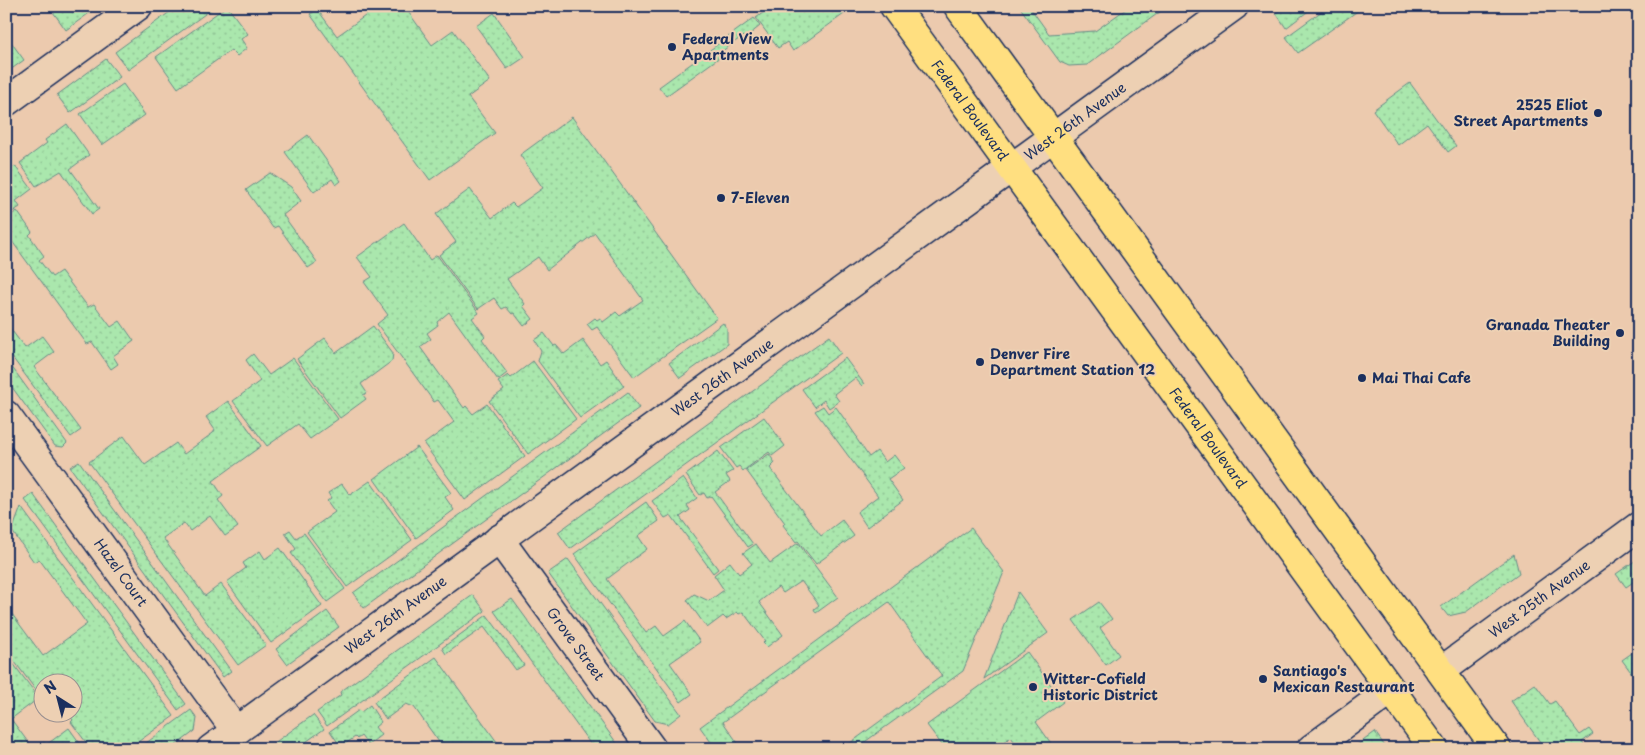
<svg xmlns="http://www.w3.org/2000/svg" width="1645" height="755" viewBox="0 0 1645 755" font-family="'Playpen Sans',sans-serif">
<defs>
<pattern id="grass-dots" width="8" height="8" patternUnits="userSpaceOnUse" patternTransform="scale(1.25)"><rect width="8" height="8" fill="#aae7ad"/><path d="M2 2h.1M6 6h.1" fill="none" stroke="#92c697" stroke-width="1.8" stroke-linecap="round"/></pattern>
</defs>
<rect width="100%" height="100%" fill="#eccaae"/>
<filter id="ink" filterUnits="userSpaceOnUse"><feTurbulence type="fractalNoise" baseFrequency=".02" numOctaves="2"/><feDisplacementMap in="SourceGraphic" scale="10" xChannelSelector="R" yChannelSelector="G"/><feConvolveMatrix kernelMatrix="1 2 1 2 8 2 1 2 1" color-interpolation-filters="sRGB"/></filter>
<g filter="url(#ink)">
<g fill="url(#grass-dots)" stroke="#628b86">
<path d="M60 6H99L66 30 53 12Z"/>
<path d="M178 6H216L128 70 115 52Z"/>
<path d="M227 6 248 34 241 39 247 48 237 56 231 50 178 88 156 57Z"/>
<path d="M379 6H404L432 45 453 30 490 81 468 97 495 133 430 180 310 14 317 9 337 36Z"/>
<path d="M772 6H839L844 14 793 51 787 42 778 48 756 18Z"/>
<path d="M1019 6H1029L1049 34 1095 31 1130 6H1168L1087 65 1069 66 1060 62Z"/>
<path d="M1286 6H1315L1286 28 1276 13Z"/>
<path d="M1329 6H1357L1359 10 1298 53 1286 37Z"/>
<path d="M494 13 525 57 507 69 476 26Z"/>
<path d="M754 18 760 26 745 38 743 36 718 54 720 57 666 96 659 87Z"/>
<path d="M11 42 24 60 6 73V46Z"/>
<path d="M106 59 120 77 70 113 57 95Z"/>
<path d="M1410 83 1456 146 1448 152 1427 123 1398 145 1373 110Z"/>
<path d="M123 84 145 115 102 145 80 114Z"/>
<path d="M572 117 717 318 634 377 597 327 592 330 587 324 595 318 597 320 600 318 603 322 616 312 620 316 643 300 595 233 547 270 538 257 507 279 525 304 523 306 533 319 524 326 514 313 512 314 506 307 502 309 494 298 478 309 439 255 456 242 436 214 470 189 492 218 512 203 516 207 543 188 520 155Z"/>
<path d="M67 124 89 155 70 169 99 209 92 214 61 171 36 186 20 163 47 143 45 140Z"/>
<path d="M308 135 341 181 336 185 332 179 314 192 285 152Z"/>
<path d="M15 166 32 189 16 201 20 207 6 216V172Z"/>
<path d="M270 173 291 187 301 201 283 215 317 262 308 268 278 226 273 228 246 190Z"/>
<path d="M17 211 32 232 29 235 44 256 39 260 52 277 61 271 88 307 94 304 111 327 120 321 134 341 113 356 118 364 111 369 92 342 87 344 6 233V219Z"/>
<path d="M404 223 430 260 437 255 479 313 472 318 485 336 482 339 507 373 498 380 449 312 437 322 438 325 427 333 431 339 420 347 464 408 466 406 473 414 487 404 525 456 465 500 424 444 454 422 438 400 434 402 377 324 388 315 364 282 372 277 357 257Z"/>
<path d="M6 323 25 348 42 336 54 352 34 367 81 430 71 437 6 349Z"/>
<path d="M723 323 727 329V344L680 378 669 363Z"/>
<path d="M373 326 393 353 392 361 361 384 367 393 363 395 366 399 340 418 297 359 325 338 336 353Z"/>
<path d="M544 333 554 346 556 345 564 354 583 340 600 364 606 360 624 386 580 418 538 361 541 351 534 340Z"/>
<path d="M829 336 841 353 570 549 558 532Z"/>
<path d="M253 354 269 375 293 358 338 419 310 439 298 424 267 446 233 401 260 381 246 360Z"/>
<path d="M845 358 864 384 862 386 855 378 834 394 839 401 829 408 824 400 815 407 802 389Z"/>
<path d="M6 359 67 443 63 447 55 446 6 379Z"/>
<path d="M533 361 576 419 528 454 489 401 504 390 498 382 508 375 511 378Z"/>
<path d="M628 392 639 408 364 608 353 593Z"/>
<path d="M228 401 261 446 213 481 223 496 218 500 238 527 225 536 210 516 190 531 184 523 163 538 205 596 221 584 266 645 238 665 89 462 124 436 145 465 176 443 184 454 213 433 215 430 206 417Z"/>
<path d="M823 406 828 413 836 407 857 437 856 438 869 457 877 451 885 462 894 455 904 468 888 479 903 500 867 527 857 512 878 496 815 411Z"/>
<path d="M764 417 785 446 772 456 769 452 743 471 739 466 736 468 721 448Z"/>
<path d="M417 447 451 493 445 497 454 510 416 538 374 479Z"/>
<path d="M718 451 733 471 726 475 730 481 715 492 753 544 748 547 711 496 707 498 704 493 700 495 686 475Z"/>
<path d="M769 454 775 463 770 468 821 536 842 520 854 536 816 564 798 541 796 542 783 525 785 523 746 470Z"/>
<path d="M79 461 231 671 223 677 70 467Z"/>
<path d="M683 478 697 498 687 505 690 510 680 517 718 569 713 573 671 515 665 518 652 501Z"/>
<path d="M370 481 412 540 347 587 307 532 335 512 327 501 331 498 328 493 342 484 350 495Z"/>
<path d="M33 494 186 704 178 710 25 500Z"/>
<path d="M646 502 659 521 638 536 647 549 607 579 646 633 656 626 664 636 685 621 700 642 670 663 692 694 681 702 574 554Z"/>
<path d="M21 507 174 716 128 749H91L71 722 73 720 68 713 72 712V682H42V696L41 697 6 650V606L43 656 87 624 39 559 34 562 12 531Z"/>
<path d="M971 528 1004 572 963 671 855 749H842L942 676 889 602 723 722 742 749H716L700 727Z"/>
<path d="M290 530 296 538 304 533 345 589 327 602 291 553 296 549 285 533Z"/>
<path d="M798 543 838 597 816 613 814 609 819 605 801 581 783 593 778 587 759 602 783 635 767 647 763 643 765 641 743 612 739 614 737 612 726 619 723 616 707 628 687 600 694 594 709 601 724 590 714 575 730 562 739 574 752 564 743 553 756 544 770 563Z"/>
<path d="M280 548 322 606 271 643 227 582 246 568 243 563 260 551 265 559Z"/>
<path d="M1514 554 1519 573 1466 612 1448 616 1441 607Z"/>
<path d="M1639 558V578L1626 587 1616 574Z"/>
<path d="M568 559 681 714 668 724 655 721 548 573Z"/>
<path d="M1018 592 1048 633 984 679Z"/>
<path d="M473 595 485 611 327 726 317 712 341 695 340 692Z"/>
<path d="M512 599 621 749H594L494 611Z"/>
<path d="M1099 602 1112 619 1100 628 1119 655 1106 665 1073 620Z"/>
<path d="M327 611 339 627 287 664 276 649Z"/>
<path d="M487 615 524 665 516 670 484 627 446 654 442 648Z"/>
<path d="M1639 648V683L1622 660Z"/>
<path d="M1027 652 1063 702 1036 722 1055 749H1020L1011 737 994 749H945L927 725Z"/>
<path d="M6 654 39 698 11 719 33 749H6Z"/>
<path d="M436 657 502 749H444L414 707 406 704 386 719 374 702Z"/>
<path d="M1535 684 1550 704 1555 701 1580 735 1589 729 1593 734 1582 742 1587 749H1545L1511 701Z"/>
<path d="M370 705 381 722 375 727 381 735 368 745 361 736 357 739 355 737 341 747 330 731 359 710 361 712Z"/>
<path d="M191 710 197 718 195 731 171 749H138Z"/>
<path d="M313 715 324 729 296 749H266Z"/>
<path d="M69 728 84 749H35L44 742 46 745Z"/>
<path d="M1375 732 1387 749H1352Z"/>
</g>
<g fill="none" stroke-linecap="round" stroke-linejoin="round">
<defs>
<g id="minor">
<path d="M6 102 138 6"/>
<path id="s1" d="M6 415 236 731"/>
<path id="s2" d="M499 539 652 749"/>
<path id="s3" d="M1441 671 1639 526"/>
<path id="s4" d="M211 749 1234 6"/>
<path d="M1311 749 1391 690"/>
</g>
<g id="major">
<path id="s5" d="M894 6 1434 749"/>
<path d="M958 6 1497 749"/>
</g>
</defs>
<use href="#minor" stroke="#1b2f5e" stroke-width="31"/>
<use href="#major" stroke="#1b2f5e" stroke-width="31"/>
<use href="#minor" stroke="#edd0b3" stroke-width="28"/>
<use href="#major" stroke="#ffdf80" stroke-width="28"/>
</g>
</g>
<g fill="#1b2f5e" stroke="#edd0b3" stroke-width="2">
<circle cx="672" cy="47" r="5"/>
<circle cx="1598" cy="113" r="5"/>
<circle cx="721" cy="198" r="5"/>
<circle cx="1620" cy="333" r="5"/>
<circle cx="980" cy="362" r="5"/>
<circle cx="1362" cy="378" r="5"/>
<circle cx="1263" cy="679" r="5"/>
<circle cx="1033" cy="687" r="5"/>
</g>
<g text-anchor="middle" stroke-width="4" stroke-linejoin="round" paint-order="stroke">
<g font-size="14" font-weight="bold" fill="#1b2f5e" stroke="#edd0b3" text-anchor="start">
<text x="682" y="44">Federal View<tspan x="682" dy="16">Apartments</tspan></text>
<text x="1588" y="110" text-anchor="end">2525 Eliot<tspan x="1588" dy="16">Street Apartments</tspan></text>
<text x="731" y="203">7-Eleven</text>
<text x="1610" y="330" text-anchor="end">Granada Theater<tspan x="1610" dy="16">Building</tspan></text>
<text x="990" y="359">Denver Fire<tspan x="990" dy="16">Department Station 12</tspan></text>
<text x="1372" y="383">Mai Thai Cafe</text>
<text x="1273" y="676">Santiago's<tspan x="1273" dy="16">Mexican Restaurant</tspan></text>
<text x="1043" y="684">Witter-Cofield<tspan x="1043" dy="16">Historic District</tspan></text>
</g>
<g font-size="14" fill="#1b2f5e" stroke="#edd0b3">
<text dy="5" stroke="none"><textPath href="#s5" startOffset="129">Federal Boulevard</textPath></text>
<text dy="5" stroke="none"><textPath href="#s4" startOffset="1068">West 26th Avenue</textPath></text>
<text dy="5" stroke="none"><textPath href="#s4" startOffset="632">West 26th Avenue</textPath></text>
<text dy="5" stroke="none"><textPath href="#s5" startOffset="534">Federal Boulevard</textPath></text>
<text dy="5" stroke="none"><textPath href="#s1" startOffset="195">Hazel Court</textPath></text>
<text dy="5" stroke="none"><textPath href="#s3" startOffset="122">West 25th Avenue</textPath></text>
<text dy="5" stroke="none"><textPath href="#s4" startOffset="228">West 26th Avenue</textPath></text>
<text dy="5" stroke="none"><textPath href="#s2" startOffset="130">Grove Street</textPath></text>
</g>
</g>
<rect width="1645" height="755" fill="none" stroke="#edd0b3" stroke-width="25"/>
<rect x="12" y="12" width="1620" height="730" fill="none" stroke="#1b2f5e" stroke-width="2" filter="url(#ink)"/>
<g transform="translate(58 698) rotate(324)"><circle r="24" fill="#edd0b3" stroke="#999091"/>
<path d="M0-4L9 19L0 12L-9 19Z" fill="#1b2f5e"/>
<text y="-8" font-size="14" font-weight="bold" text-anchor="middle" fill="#1b2f5e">N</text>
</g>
</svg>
